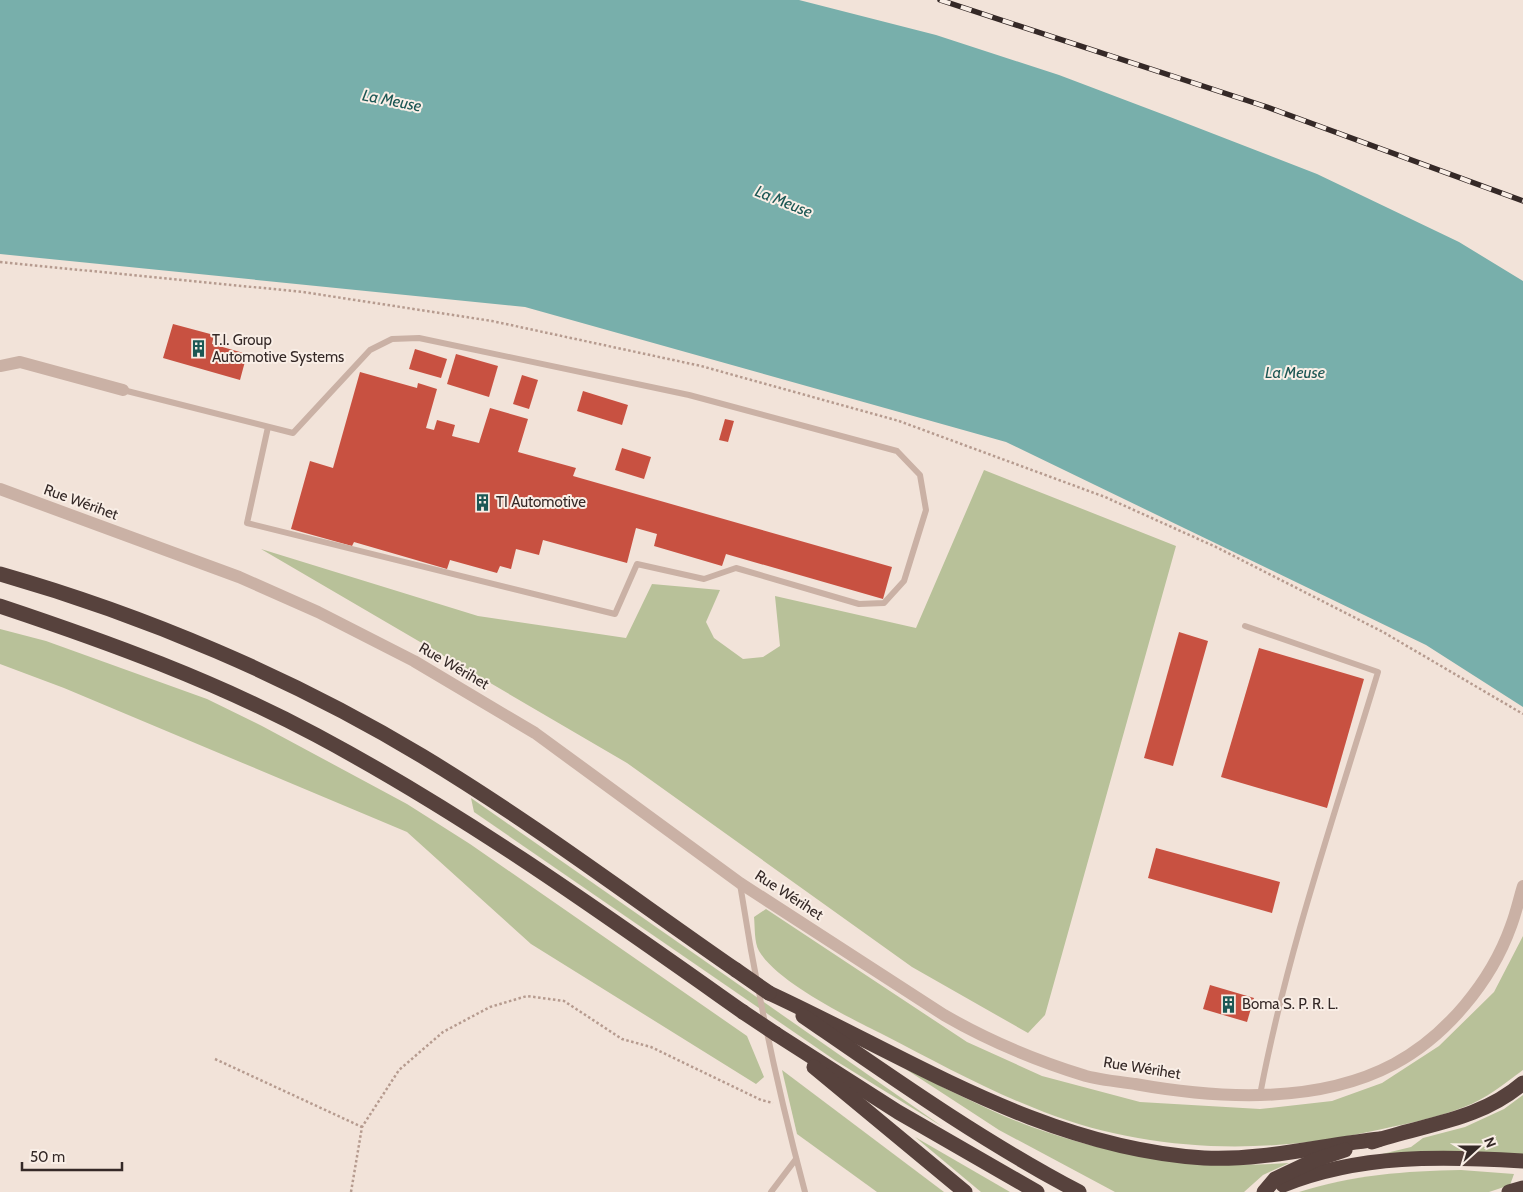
<svg xmlns="http://www.w3.org/2000/svg" width="1523" height="1192" viewBox="0 0 1523 1192" font-family="Cabin,sans-serif">
<rect width="100%" height="100%" fill="#f2e3d9"/>
<g fill="#b8c199">
<path d="M984 470 1176 546 1045 1015 1028 1033 912 967 627 763 261 549 478 616 626 638 652 584 720 590 706 622 714 638 743 659 763 657 780 646 775 596 916 628Z"/>
<path d="M0 629 46 641 207 699 262 726 407 804 470 844 747 1036 764 1077 756 1084 531 944 407 832 64 688 0 664Z"/>
<path d="M471 798 943 1127 836 1061 474 812Z"/>
<path d="M766 909 967 1042 1042 1076 1140 1102 1260 1109 1332 1101 1382 1083 1439 1046 1494 992 1523 936V1070C1504 1084 1486 1099 1464 1107 1434 1119 1400 1125 1368 1132 1261 1155 1147 1152 1044 1112 989 1091 936 1062 884 1035 850 1018 778 983 759 951 754 943 755 926 754 917Z"/>
<path d="M904 1068C946 1088 988 1111 1032 1127 1115 1157 1201 1169 1289 1163L1263 1175 1244 1192H1115L999 1130Z"/>
<path d="M782 1070 944 1192H877L797 1134Z"/>
<path d="M1523 1095V1156L1378 1155 1411 1147 1423 1138 1465 1127 1504 1109Z"/>
<path d="M915 1137 1010 1192H981Z"/>
<path d="M1461 1170 1514 1174 1510 1185 1489 1192H1299C1353 1175 1405 1171 1461 1170Z"/>
</g>
<path fill="#78afab" d="M0 0H799L936 35 1059 75 1170 117 1317 174 1459 242 1523 281V707L1426 645 1006 442 525 307 0 254Z"/>
<g fill="#c85141">
<path d="M173 324 214 335 212 344 247 354 240 380 163 358Z"/>
<path d="M415 349 447 359 441 378 409 369Z"/>
<path d="M456 354 498 366 489 397 447 384Z"/>
<path d="M360 372 417 388 418 383 437 389 426 428 434 430 437 420 455 425 452 436 479 443 490 408 528 419 518 452 576 468 573 476 892 567 883 599 726 554 722 566 654 546 657 534 636 528 627 563 543 540 539 555 516 549 511 569 500 566 497 573 450 560 447 569 354 542 352 546 291 529 310 461 333 468Z"/>
<path d="M522 375 538 380 529 409 513 404Z"/>
<path d="M583 391 628 405 622 425 577 411Z"/>
<path d="M725 419 734 421 728 442 719 440Z"/>
<path d="M622 448 651 457 644 479 615 470Z"/>
<path d="M1179 632 1208 641 1173 766 1144 758Z"/>
<path d="M1259 648 1364 679 1327 808 1221 777Z"/>
<path d="M1156 848 1280 882 1272 913 1148 878Z"/>
<path d="M1210 985 1254 998 1247 1022 1203 1009Z"/>
</g>
<g fill="none" stroke-linecap="round" stroke-linejoin="round">
<g stroke="#b69b8f" stroke-width="2.5" stroke-dasharray="2.5 2.5" stroke-linecap="butt">
<path d="M0 262 303 292 492 321 701 366 899 421 1105 497 1216 547 1383 632 1523 714"/>
<path d="M215 1059 362 1127"/>
<path d="M351 1192 362 1127 399 1070 443 1032 490 1007 527 996 564 1001 622 1039 651 1047 761 1100 773 1103"/>
</g>
<g stroke="#cab1a5" stroke-width="6">
<path d="M123 390 293 433 370 350 392 339 419 338 689 395 897 451 920 475 926 510 904 581 884 603 859 604 736 568 704 579 637 564 615 614 247 523 268 427"/>
<path d="M1245 626 1378 672C1336 811 1287 951 1260 1095"/>
<path d="M740 884C756 988 778 1091 805 1192"/>
<path d="M771 1192 796 1159"/>
</g>
<g stroke="#cab1a5" stroke-width="12">
<path d="M0 366 20 362 123 390"/>
<path d="M0 489 239 577 318 612 414 661 535 733 740 883 944 1015C989 1041 1037 1061 1086 1076 1102 1080 1119 1082 1135 1084 1218 1099 1317 1105 1394 1064 1446 1036 1491 982 1511 926 1516 913 1519 899 1523 886"/>
</g>
<g stroke="#57423d" stroke-width="15">
<path d="M0 574C144 615 293 678 422 756 530 821 632 898 736 970"/>
<path d="M0 606C108 642 215 681 316 735 466 815 604 914 743 1012"/>
<path d="M769 993C910 1058 1044 1148 1204 1158 1262 1161 1322 1145 1380 1139"/>
<path d="M803 1016C893 1078 982 1141 1079 1192"/>
<path d="M776 1034 898 1112 1037 1192"/>
<path d="M814 1067 965 1192"/>
<path d="M1372 1142C1424 1124 1479 1121 1523 1083"/>
<path d="M1283 1185C1360 1154 1442 1156 1523 1161"/>
<path d="M1264 1192 1275 1179 1315 1160 1345 1150"/>
<path d="M1509 1192 1523 1188"/>
</g>
<defs>
<path id="rail" d="M940 0 1267 107 1523 201"/>
</defs>
<use href="#rail" stroke="#352927" stroke-width="5.5"/>
<use href="#rail" stroke="#f9eee6" stroke-width="4" stroke-dasharray="11" stroke-linecap="butt"/>
<g stroke="#57423d" stroke-width="15">
<path d="M736 970 769 993"/>
<path d="M743 1012 776 1034"/>
</g>
</g>
<defs>
<symbol id="building-bare" viewBox="-9 -9 18 18"><path d="M-4-6H4V6H1V3H-1V6H-4ZM-2.5-4.3h1.7v1.8h-1.7ZM.8-4.3h1.7v1.8H.8ZM-2.5-1h1.7V.8h-1.7ZM.8-1h1.7V.8H.8Z" fill="#1c5754" stroke="#f9eee6" stroke-width="2.5" paint-order="stroke"/></symbol>
</defs>
<g fill-rule="evenodd">
<use href="#building-bare" x="186" y="336" width="25" height="25"/>
<use href="#building-bare" x="470" y="490" width="25" height="25"/>
<use href="#building-bare" x="1216" y="992" width="25" height="25"/>
</g>
<g text-anchor="middle" stroke-width="4" stroke-linejoin="round" paint-order="stroke">
<g font-size="15" fill="#352927" stroke="#f9eee6" text-anchor="start">
<text x="212" y="345">T.I. Group<tspan x="212" dy="17">Automotive Systems</tspan></text>
<text x="496" y="507">TI Automotive</text>
<text x="1242" y="1009">Boma S. P. R. L.</text>
</g>
<g font-size="15" fill="#352927" stroke="#f9eee6">
<text transform="translate(81 502) rotate(20)" y="5">Rue Wérihet</text>
<text transform="translate(454 666) rotate(30)" y="5">Rue Wérihet</text>
<text transform="translate(789 895) rotate(33)" y="5">Rue Wérihet</text>
<text transform="translate(1142 1068) rotate(9)" y="5">Rue Wérihet</text>
</g>
<g font-size="16" font-style="italic" fill="#1c5754" stroke="#f9eee6">
<text transform="translate(392 100) rotate(11)" y="6">La Meuse</text>
<text transform="translate(784 201) rotate(22)" y="6">La Meuse</text>
<text x="1295" y="378">La Meuse</text>
</g>
</g>
<g transform="translate(1478 1147) rotate(69)" stroke="#f9eee6" stroke-width="4" paint-order="stroke">
<path d="M0-4L9 19L0 12L-9 19Z" fill="#352927"/>
<text y="-8" font-size="14" font-weight="bold" text-anchor="middle" fill="#352927">N</text>
</g>
<path d="M22 1162v8h100v-8" fill="none" stroke="#352927" stroke-width="2.5"/>
<text x="30" y="1162" font-size="15" fill="#352927" stroke="#f9eee6" stroke-width="4" paint-order="stroke">50 m</text>
</svg>
